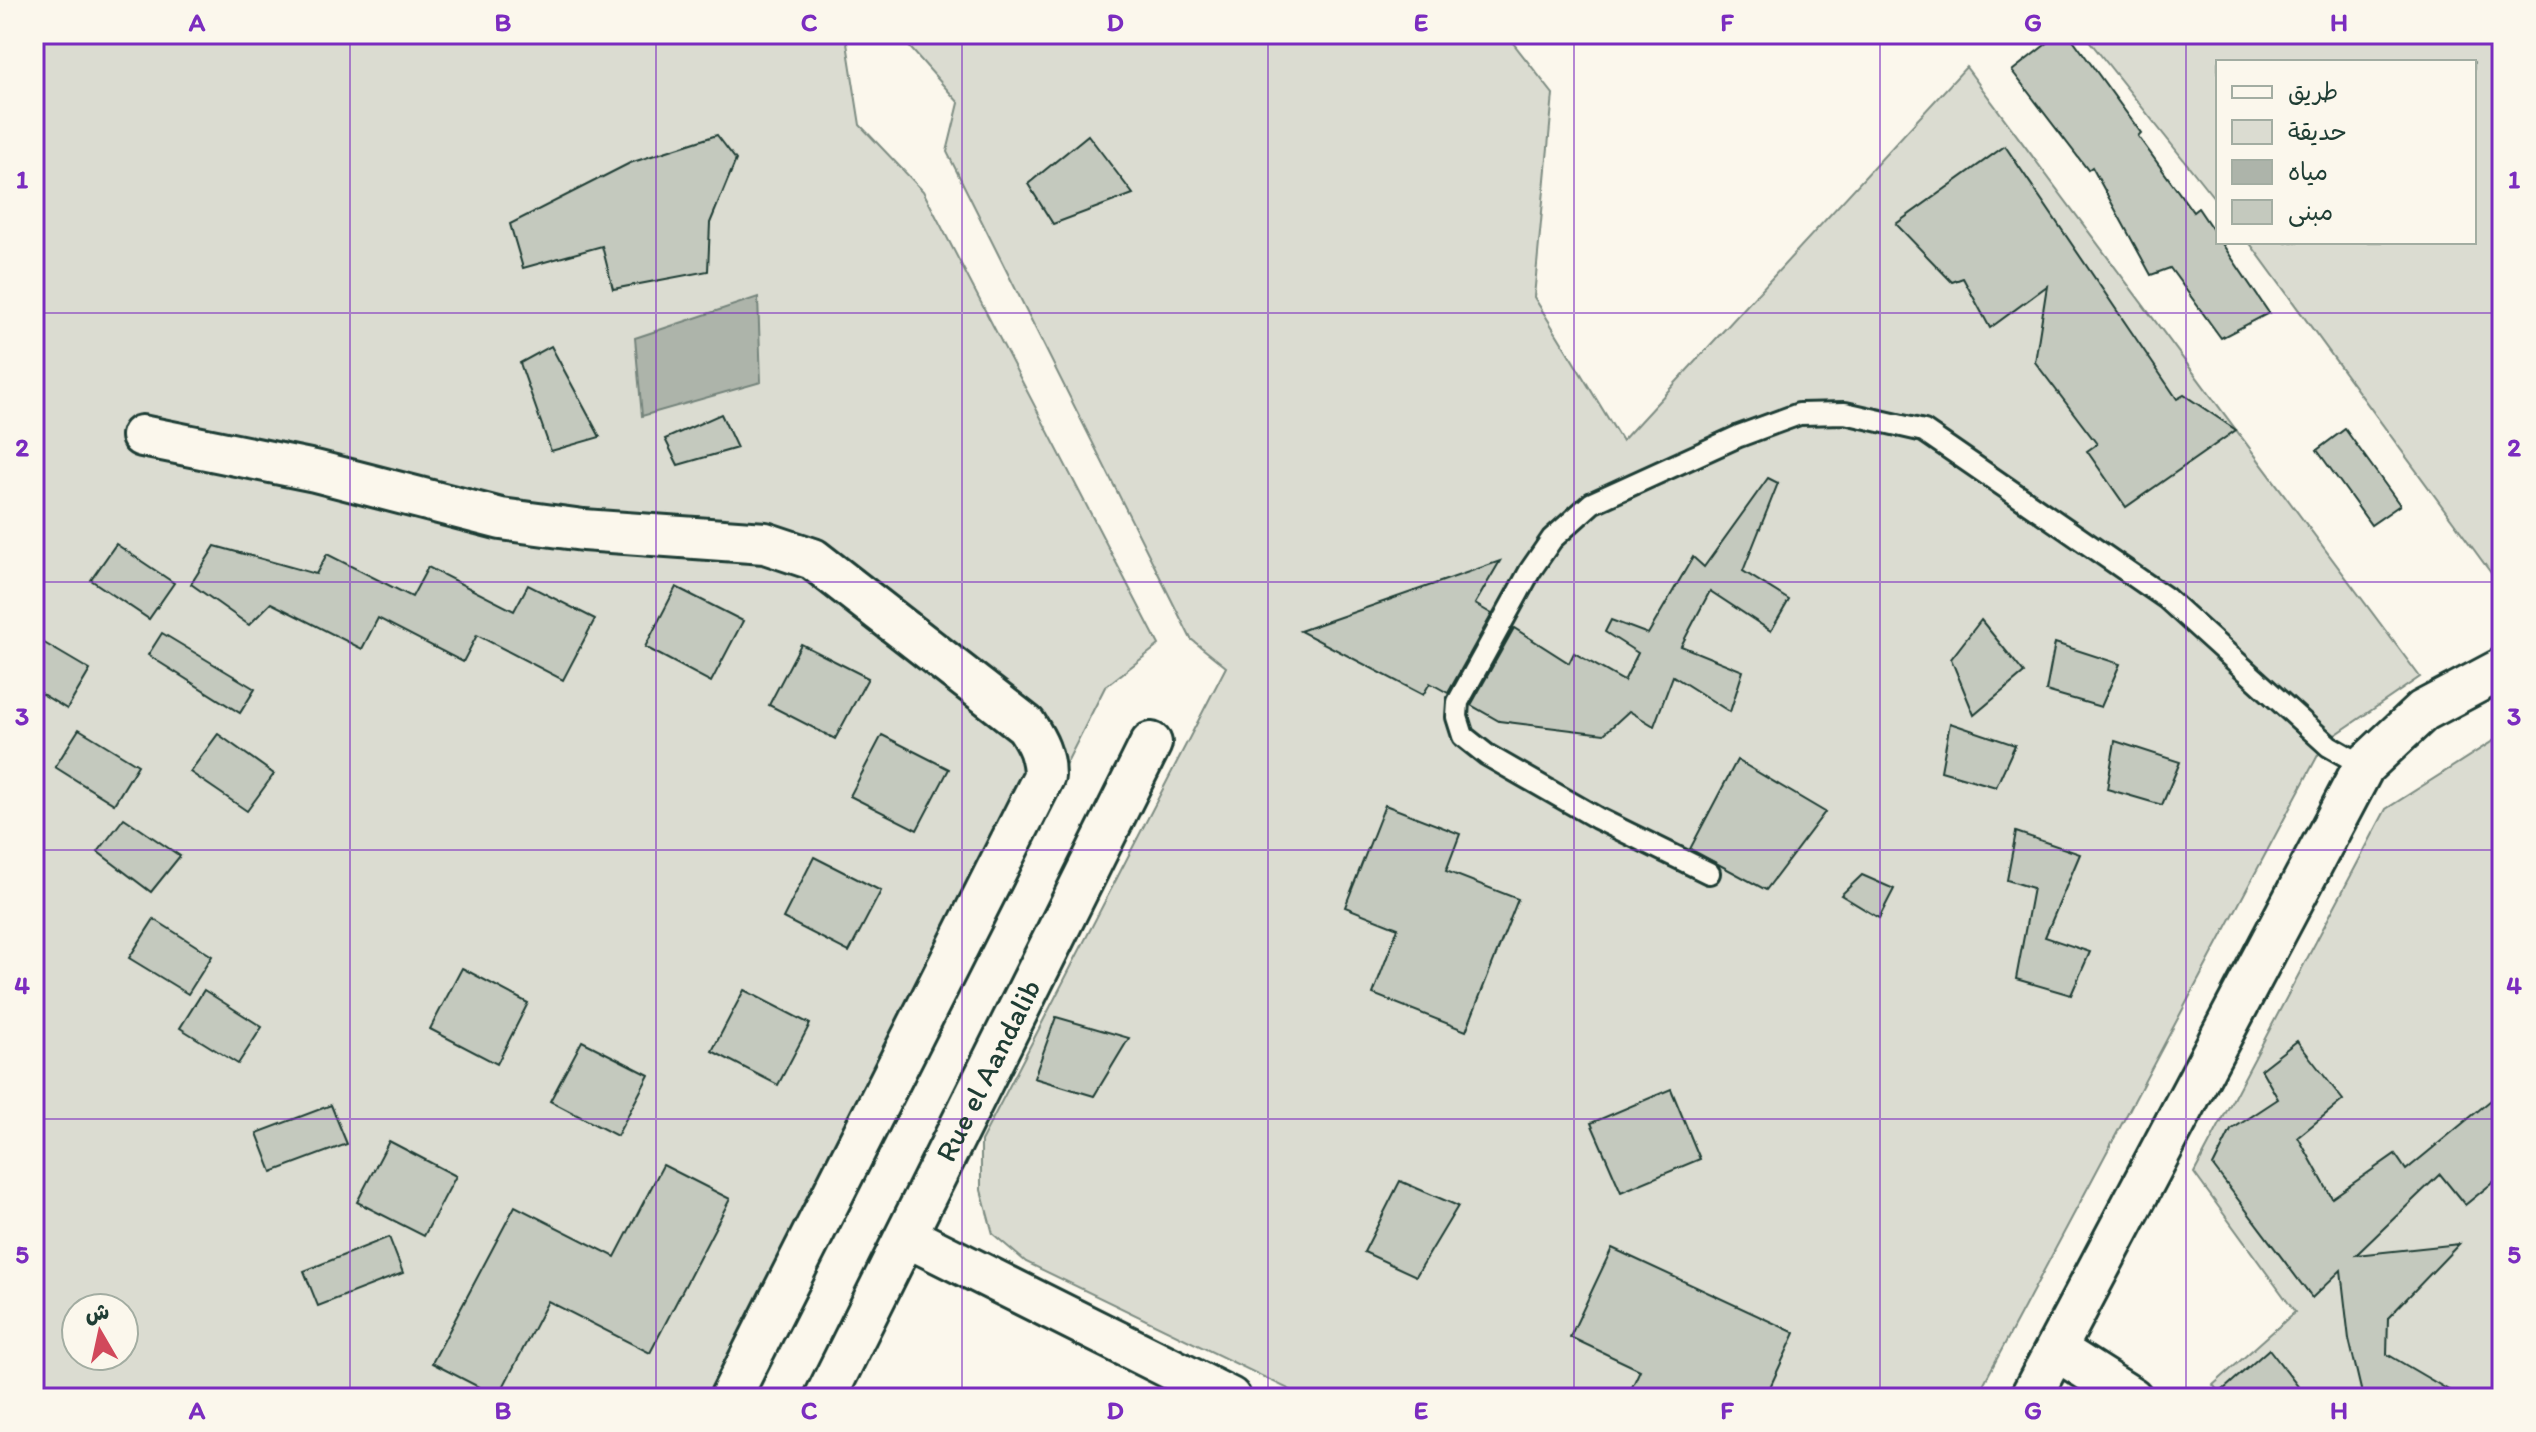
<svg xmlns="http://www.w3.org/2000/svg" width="2536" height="1432" viewBox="0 0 2536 1432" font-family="Itim,'Playpen Sans Arabic',sans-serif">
<rect width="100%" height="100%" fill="#fbf7ec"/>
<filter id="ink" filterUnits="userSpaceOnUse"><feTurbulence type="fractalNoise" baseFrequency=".0125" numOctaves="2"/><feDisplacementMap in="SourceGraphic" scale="16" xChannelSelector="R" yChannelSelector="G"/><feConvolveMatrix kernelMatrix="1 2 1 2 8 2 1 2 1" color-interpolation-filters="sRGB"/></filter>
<g filter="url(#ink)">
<g fill="#dbdcd1" stroke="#7d8c82" stroke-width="2" fill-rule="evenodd">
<path d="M34 34H842L847 43 860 125 923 191 1159 645 1105 687 745 1398H34ZM76 1308H124V1356H76Z"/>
<path d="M898 34H1506L1553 94 1534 297 1622 441 1966 67 2420 677 2325 742 1976 1398H1307L1026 1262 993 1234 981 1190V1141L1226 667 1191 639 947 152 959 103Z"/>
<path d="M2084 34H2502V588L2249 242H2474V62H2218V203Z"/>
<path d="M2493 741 2502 755V1398H2224L2213 1385 2295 1312 2194 1173 2386 809Z"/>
</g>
<path fill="#adb4aa" stroke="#74847b" stroke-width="2" d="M758 297 761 382 642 416 635 338Z"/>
<g fill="#c4c9be" stroke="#1f3d34" stroke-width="2">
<path d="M2059 34H2069L2141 133 2138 136 2193 212 2198 208 2269 313 2221 338 2170 268 2151 275 2092 167 2088 170 2012 71Z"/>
<path d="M717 135 736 160 710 223 708 271 613 289 602 246 523 268 510 224 630 163Z"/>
<path d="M1088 135 1133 194 1053 224 1028 184Z"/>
<path d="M2005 146 2177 399 2184 395 2236 430 2126 507 2087 451 2097 444 2035 362 2047 286 1990 328 1963 278 1952 282 1896 224Z"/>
<path d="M551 346 600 437 551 451 520 363Z"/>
<path d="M721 414 737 448 678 465 665 439Z"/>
<path d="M2345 429 2400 505 2371 525 2317 450Z"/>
<path d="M1768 478 1778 483 1743 571 1789 600 1771 631 1710 591 1681 646 1743 671 1730 712 1673 676 1654 726 1629 711 1604 734 1499 721 1471 705 1514 628 1569 663 1574 653 1624 681 1638 653 1605 632 1611 620 1648 634 1693 557 1704 567Z"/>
<path d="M116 544 174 583 149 619 91 580Z"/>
<path d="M215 546 316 574 327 554 412 597 428 567 514 611 528 585 595 619 563 680 477 635 463 662 378 618 362 649 271 603 249 625 191 584Z"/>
<path d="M1500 561 1475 604 1492 614 1448 693 1430 683 1423 695 1300 631Z"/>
<path d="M676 587 743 621 711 682 645 647Z"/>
<path d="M1981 620 2024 673 1974 715 1951 659Z"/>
<path d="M162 633 255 689 240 713 148 655Z"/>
<path d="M34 637 90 670 67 709 34 689Z"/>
<path d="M2055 643 2120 664 2101 707 2046 691Z"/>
<path d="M801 644 868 678 835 739 769 705Z"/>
<path d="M1950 723 2015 745 1996 787 1941 771Z"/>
<path d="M79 729 138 765 114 804 55 767Z"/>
<path d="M218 734 274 774 247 811 190 772Z"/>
<path d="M882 735 949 769 917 830 850 796Z"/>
<path d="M2115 741 2180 762 2162 805 2107 789Z"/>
<path d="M1737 760 1825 812 1766 890 1690 849Z"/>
<path d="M1385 805 1460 834 1446 871 1518 899 1466 1031 1373 994 1398 928 1345 907Z"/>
<path d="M124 818 180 856 151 892 98 852Z"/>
<path d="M2016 832 2080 854 2045 937 2090 952 2071 995 2016 979 2033 888 2007 880Z"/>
<path d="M814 857 881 891 849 952 783 918Z"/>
<path d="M1862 875 1894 889 1879 918 1841 895Z"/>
<path d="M154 919 212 956 188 994 129 958Z"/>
<path d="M462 968 528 1003 497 1064 430 1029Z"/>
<path d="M204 990 262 1027 238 1064 180 1028Z"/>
<path d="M744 990 810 1024 778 1085 712 1051Z"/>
<path d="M1056 1017 1129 1038 1094 1096 1034 1078Z"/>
<path d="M582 1041 649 1075 617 1136 550 1101Z"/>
<path d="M2297 1041 2343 1100 2298 1137 2332 1198 2395 1154 2406 1170 2502 1091V1175L2465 1205 2440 1174 2356 1255 2459 1244 2388 1318 2387 1354 2462 1398H2363L2349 1339 2341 1270 2312 1298 2213 1166 2231 1130 2278 1099 2261 1069Z"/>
<path d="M1671 1089 1700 1159 1621 1192 1591 1123Z"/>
<path d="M331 1105 347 1144 272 1172 257 1133Z"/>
<path d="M389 1141 456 1176 424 1236 357 1202Z"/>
<path d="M663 1165 730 1199 650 1353 548 1301 498 1397 432 1363 515 1206 615 1257Z"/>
<path d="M1400 1181 1458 1206 1416 1276 1364 1252Z"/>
<path d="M389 1237 403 1273 318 1306 304 1271Z"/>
<path d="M1612 1248 1795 1333 1765 1398H1627L1640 1370 1570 1337Z"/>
<path d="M2269 1349 2307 1398H2214Z"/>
</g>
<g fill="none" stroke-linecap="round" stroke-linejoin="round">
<defs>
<path id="service" d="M1709 873 1597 818 1487 755 1463 736 1457 717 1458 702 1530 571 1552 539 1592 503 1739 436 1799 414 1845 413 1924 431 2166 598 2329 746 2364 766"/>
<g id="minor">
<path d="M142 436 315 471 501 519 583 530 765 543 813 559 1026 725C1037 742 1044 755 1044 776L730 1398"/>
<path d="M908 1237 1230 1398"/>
<path d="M2058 1351 2132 1398"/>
<path id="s1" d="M825 1398 1151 743"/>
<path d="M2030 1398 2364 766 2423 711 2502 669"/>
</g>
</defs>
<use href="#service" stroke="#1f3d34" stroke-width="26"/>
<use href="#minor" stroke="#1f3d34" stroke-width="46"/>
<use href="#service" stroke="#fbf7ec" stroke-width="20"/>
<use href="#minor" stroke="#fbf7ec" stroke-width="40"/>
</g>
</g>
<path fill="none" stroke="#7b2cbf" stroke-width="2" stroke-opacity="0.55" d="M350 34V1398M656 34V1398M962 34V1398M1268 34V1398M1574 34V1398M1880 34V1398M2186 34V1398M34 313H2502M34 582H2502M34 850H2502M34 1119H2502"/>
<g text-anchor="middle" stroke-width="6" stroke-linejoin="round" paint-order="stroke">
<g font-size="30" fill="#1f3d34" stroke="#fbf7ec">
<text dy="10" stroke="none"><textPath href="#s1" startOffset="366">Rue el Aandalib</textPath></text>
</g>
</g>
<rect width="2536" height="1432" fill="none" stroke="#fbf7ec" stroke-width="88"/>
<rect x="2216" y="60" width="260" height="184" fill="#fbf7ec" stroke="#a3ada2" stroke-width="2"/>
<rect x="2232" y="86" width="40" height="12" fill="#fbf7ec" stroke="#a3ada2" stroke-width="2"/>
<text x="2288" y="100" font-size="24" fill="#1f3d34">طريق</text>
<rect x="2232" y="120" width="40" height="24" fill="#dbdcd1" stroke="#a3ada2" stroke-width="2"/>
<text x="2288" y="140" font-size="24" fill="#1f3d34">حديقة</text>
<rect x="2232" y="160" width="40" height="24" fill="#adb4aa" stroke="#a3ada2" stroke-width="2"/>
<text x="2288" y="180" font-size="24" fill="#1f3d34">مياه</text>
<rect x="2232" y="200" width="40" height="24" fill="#c4c9be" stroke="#a3ada2" stroke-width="2"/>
<text x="2288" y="220" font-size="24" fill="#1f3d34">مبنى</text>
<g transform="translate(100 1332) rotate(351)"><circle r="38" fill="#fbf7ec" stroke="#a3ada2" stroke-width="2"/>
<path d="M0-6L14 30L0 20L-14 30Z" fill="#d1495b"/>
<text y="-12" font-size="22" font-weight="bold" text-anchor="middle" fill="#1f3d34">ش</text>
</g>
<rect x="44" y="44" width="2448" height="1344" fill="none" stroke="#7b2cbf" stroke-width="3"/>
<g font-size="26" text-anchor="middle" font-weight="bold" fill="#7b2cbf">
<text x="197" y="31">A</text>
<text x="503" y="31">B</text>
<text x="809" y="31">C</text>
<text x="1115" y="31">D</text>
<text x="1421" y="31">E</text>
<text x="1727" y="31">F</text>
<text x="2033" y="31">G</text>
<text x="2339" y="31">H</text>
<text x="22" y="188">1</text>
<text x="2514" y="188">1</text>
<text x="22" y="456">2</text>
<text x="2514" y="456">2</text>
<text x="22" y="725">3</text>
<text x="2514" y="725">3</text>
<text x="22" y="994">4</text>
<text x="2514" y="994">4</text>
<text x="22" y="1263">5</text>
<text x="2514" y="1263">5</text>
<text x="197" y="1419">A</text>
<text x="503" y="1419">B</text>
<text x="809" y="1419">C</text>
<text x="1115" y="1419">D</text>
<text x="1421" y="1419">E</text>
<text x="1727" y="1419">F</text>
<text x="2033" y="1419">G</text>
<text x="2339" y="1419">H</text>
</g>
</svg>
